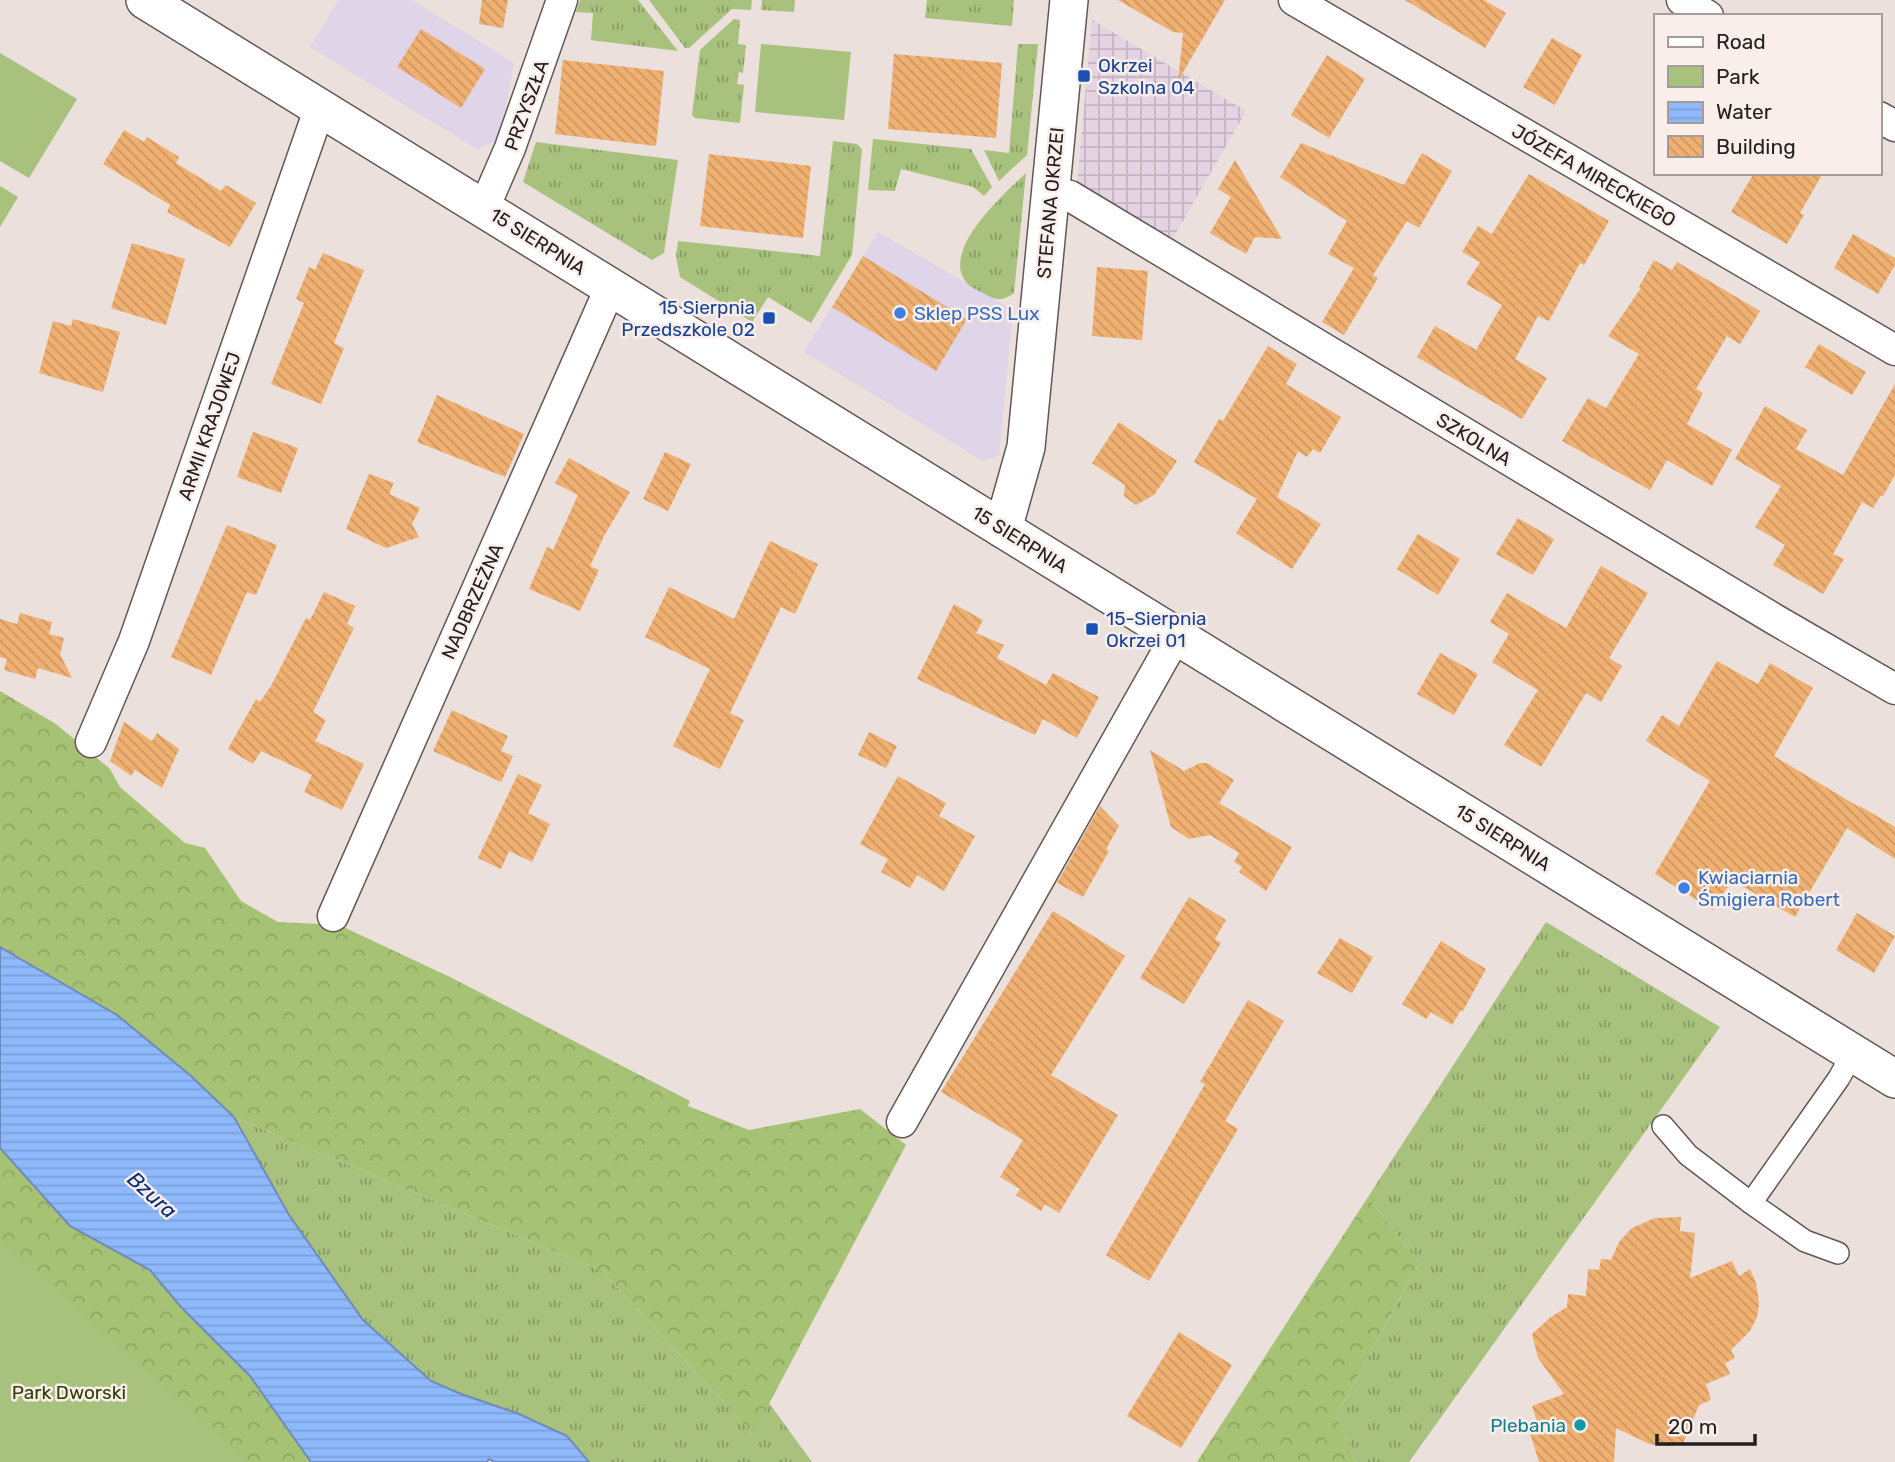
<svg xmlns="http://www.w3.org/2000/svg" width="1895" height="1462" viewBox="0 0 1895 1462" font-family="Rubik,sans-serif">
<defs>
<pattern id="industrial-grid" width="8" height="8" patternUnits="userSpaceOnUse" patternTransform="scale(1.75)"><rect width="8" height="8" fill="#e5d2e2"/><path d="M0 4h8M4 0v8" fill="none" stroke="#c4b4c1"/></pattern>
<pattern id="grass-tufts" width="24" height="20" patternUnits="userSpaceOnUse" patternTransform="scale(1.75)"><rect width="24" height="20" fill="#a8c17c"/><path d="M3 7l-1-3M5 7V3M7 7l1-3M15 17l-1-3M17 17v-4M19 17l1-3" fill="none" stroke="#899c65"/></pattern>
<pattern id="forest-crowns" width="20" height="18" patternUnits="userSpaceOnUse" patternTransform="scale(1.75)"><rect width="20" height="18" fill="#a6c274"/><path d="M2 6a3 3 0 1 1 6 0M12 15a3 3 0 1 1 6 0" fill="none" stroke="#8fa664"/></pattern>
<pattern id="water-rules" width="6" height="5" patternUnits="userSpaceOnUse" patternTransform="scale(1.75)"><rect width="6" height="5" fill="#8fb9fd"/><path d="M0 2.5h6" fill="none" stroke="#7b9fd8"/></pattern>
<pattern id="building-back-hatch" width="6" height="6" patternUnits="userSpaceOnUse" patternTransform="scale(1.75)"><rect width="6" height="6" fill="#efb071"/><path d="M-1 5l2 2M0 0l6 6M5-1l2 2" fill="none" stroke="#cd9761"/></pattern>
</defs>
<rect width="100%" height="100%" fill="#ebe0db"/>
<g fill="#dfd4e8">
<path d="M339 0H412L514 63 500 139 477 149 310 47Z"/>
<path d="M878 232 1013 310 999 456 983 461 804 352Z"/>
</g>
<path fill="url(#industrial-grid)" d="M1092 20 1246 111 1172 240 1077 185Z"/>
<g fill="url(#grass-tufts)">
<path d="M580 0H638L678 51 591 40 593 13 576 12Z"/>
<path d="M649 0H752L751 10 732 9 689 48H685Z"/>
<path d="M762 0H795L794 12 761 10Z"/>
<path d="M927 0H1014L1012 26 925 18Z"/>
<path d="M734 19 740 20 738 44 746 45 743 73 739 72 737 84 744 85 740 123 695 118 692 115 700 50Z"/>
<path d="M1018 44H1038L1027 155 999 181 984 150 1009 153Z"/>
<path d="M873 139 971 149 992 187 984 196 973 187 901 169 895 191 868 190Z"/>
<path d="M833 141 857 144 862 149 852 255 811 323 768 297 752 322 680 277 676 256 678 241 820 256Z"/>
<path d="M536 142 678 160 664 253 652 260 523 182Z"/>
<path d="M1026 173 1014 293C1003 301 996 301 985 294 980 291 974 289 970 286 934 255 1006 192 1026 173Z"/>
<path d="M1546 922 1720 1027 1409 1462H1356L1336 1416 1419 1263 1368 1197Z"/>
<path d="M234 1117 602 1271 752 1433 769 1403 812 1462H589L567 1436 519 1414 461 1394 431 1381 363 1320 289 1215Z"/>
</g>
<g fill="url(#forest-crowns)">
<path d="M0 691 56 724 110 769 120 787 185 843 205 848 241 901 278 922 339 925 450 977 690 1101 688 1106 749 1130 860 1109 906 1145 753 1434 602 1271 234 1117 191 1076 23 959 0 947Z"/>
<path d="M0 1148 70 1226 150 1270 181 1307 250 1376 311 1462H244L0 1276Z"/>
<path d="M1368 1197 1419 1263 1336 1416 1356 1462H1197Z"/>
</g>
<g fill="#a8c17c">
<path d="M761 44 851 52 844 120 755 112Z"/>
<path d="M0 53 77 99 29 178 0 161Z"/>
<path d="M0 186 18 197 0 227Z"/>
<path d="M0 1240 248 1462H0Z"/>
</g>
<path fill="url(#water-rules)" stroke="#6f8bba" stroke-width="2" d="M0 947 117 1015 191 1076 234 1117 289 1215 363 1320 431 1381 461 1394 519 1414 567 1436 589 1462H495L489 1459 487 1462H311L250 1376 181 1307 150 1270 70 1226 0 1148Z"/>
<g fill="url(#building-back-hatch)">
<path d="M482 0H508L503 28 479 24Z"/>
<path d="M1118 0H1225L1178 81 1183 33 1173 32Z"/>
<path d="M1405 0H1484L1506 13 1485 48Z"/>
<path d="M421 29 485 69 461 108 397 67Z"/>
<path d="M1552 38 1582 55 1555 105 1523 87Z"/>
<path d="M894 54 1002 63 996 138 888 129Z"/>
<path d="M1327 55 1365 79 1329 138 1291 115Z"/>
<path d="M563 60 664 71 656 146 555 134Z"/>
<path d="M124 130 144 142 147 137 179 157 176 163 221 191 226 185 256 203 230 247 167 212 170 205 103 164Z"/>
<path d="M1301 143 1404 185 1422 153 1452 171 1419 228 1407 221 1373 275 1378 278 1344 335 1322 322 1354 268 1328 254 1347 221 1280 177Z"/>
<path d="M709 154 811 166 803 238 700 226Z"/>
<path d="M1235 160 1282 239 1255 237 1246 254 1210 233 1231 197 1218 189Z"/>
<path d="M1754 173H1823L1800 213 1804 215 1787 244 1731 212Z"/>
<path d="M1529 174 1609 221 1584 265 1580 263 1549 321 1538 316 1515 359 1547 378 1522 419 1417 357 1435 326 1476 350 1502 305 1466 284 1480 262 1462 252 1478 226 1492 234Z"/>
<path d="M1853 234 1895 258V265L1878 294 1834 268Z"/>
<path d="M132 243 185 259 166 325 111 308Z"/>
<path d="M323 253 364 270 334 343 344 348 321 404 271 384 304 303 296 299 309 267 315 270Z"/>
<path d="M863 256 967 319 936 371 832 307Z"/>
<path d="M1654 260 1672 270 1677 262 1760 311 1740 344 1727 336 1696 389 1703 393 1687 424 1732 450 1712 486 1667 460 1650 490 1562 441 1588 398 1606 408 1639 354 1608 336 1641 288 1639 287Z"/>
<path d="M1097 267 1148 271 1142 340 1092 336Z"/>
<path d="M73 319 120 332 103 392 39 373 53 321 71 326Z"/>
<path d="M1819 344 1866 372 1852 395 1805 367Z"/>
<path d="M1268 346 1297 364 1286 384 1341 417 1320 453 1313 449 1307 457 1298 451 1277 497 1321 524 1292 569 1236 533 1257 499 1194 462 1219 419 1223 421Z"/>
<path d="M1895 384V475L1883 496 1881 495 1873 508 1862 502 1833 554 1844 559 1823 594 1773 565 1785 545 1755 527 1781 486 1735 459 1765 406 1807 430 1796 449 1843 475Z"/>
<path d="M437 395 524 434 505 477 417 442Z"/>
<path d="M1119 422 1177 461 1154 495 1136 505 1124 496 1125 485 1092 463Z"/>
<path d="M253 432 298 448 281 493 237 477Z"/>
<path d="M665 452 691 464 668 511 643 499Z"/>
<path d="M569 458 630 492 604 536 590 566 599 570 580 611 529 589 547 547 553 550 578 495 555 483Z"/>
<path d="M369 474 394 483 389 494 420 508 412 524 419 537 386 548 346 529Z"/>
<path d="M1518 518 1554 539 1533 575 1496 554Z"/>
<path d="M227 525 277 545 256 595 247 592 211 675 171 657Z"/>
<path d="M1418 534 1460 559 1438 595 1397 569Z"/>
<path d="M770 541 818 564 795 614 781 607 730 713 744 720 720 769 673 746 710 669 645 637 669 587 734 619Z"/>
<path d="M1601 566 1648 593 1609 658 1622 666 1601 702 1586 693 1541 767 1504 745 1538 690 1492 662 1509 634 1490 622 1507 593 1566 628Z"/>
<path d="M324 592 355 606 347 624 354 628 313 712 326 720 315 741 364 764 342 810 304 792 312 775 261 751 253 764 228 749 256 699 260 702 271 686 306 618 310 620Z"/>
<path d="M954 604 983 620 976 633 1004 645 997 658 1046 685 1053 673 1099 697 1077 738 1043 719 1035 735 917 679Z"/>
<path d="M20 613 52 622 49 634 64 638 60 654 72 678 38 668 35 679 4 670 7 659 0 657V619L17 624Z"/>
<path d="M1440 653 1478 674 1454 715 1417 694Z"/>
<path d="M1717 661 1758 684 1770 663 1813 688 1774 756 1859 807 1853 817 1860 806 1895 827V859L1847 828 1795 917 1732 880 1713 910 1655 874 1710 781 1646 741 1662 715 1679 726Z"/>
<path d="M452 710 508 736 501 751 513 756 501 782 433 751Z"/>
<path d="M124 722 152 741 157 733 179 749 162 788 135 770 131 776 110 761Z"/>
<path d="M869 732 897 746 886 768 858 755Z"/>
<path d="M1150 750 1184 771 1200 763H1207L1234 780 1219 803 1292 847 1266 891 1239 872 1242 867 1234 862 1239 853 1210 835 1189 839 1171 827Z"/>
<path d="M518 774 542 785 528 813 550 824 532 862 509 851 501 869 478 858Z"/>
<path d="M898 776 946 803 939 816 975 836 944 891 917 875 910 888 881 872 888 859 860 844Z"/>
<path d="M1100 806 1119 826 1106 849 1109 851 1083 897 1057 883Z"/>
<path d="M1189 897 1226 920 1215 939 1221 943 1184 1004 1140 978Z"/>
<path d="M1053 911 1125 956 1051 1075 1118 1115 1059 1213 1045 1204 1041 1211 1016 1195 1020 1189 1000 1177 1023 1140 941 1092Z"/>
<path d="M1857 913 1895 936 1874 973 1836 950Z"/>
<path d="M1340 938 1373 957 1352 993 1317 973Z"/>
<path d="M1441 941 1486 969 1463 1011 1461 1010 1452 1025 1431 1012 1426 1019 1402 1004Z"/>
<path d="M1248 1000 1284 1021 1225 1121 1238 1129 1149 1281 1106 1255 1205 1084 1200 1082Z"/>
<path d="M1681 1217 1680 1231 1695 1233 1690 1278 1732 1261 1739 1276 1750 1269 1756 1283 1759 1303 1757 1317 1750 1331 1731 1350 1735 1358 1725 1363 1730 1374 1706 1384 1711 1400 1699 1405 1683 1444 1668 1446 1649 1444 1616 1428 1614 1462H1539L1529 1430 1539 1428 1532 1406 1564 1394 1538 1358 1532 1334 1551 1317 1567 1307 1568 1294 1586 1296 1588 1269 1599 1270 1601 1259 1611 1260 1619 1242 1632 1228 1655 1218Z"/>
<path d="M1179 1332 1232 1365 1181 1448 1127 1416Z"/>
</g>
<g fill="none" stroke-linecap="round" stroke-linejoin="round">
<defs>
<g id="pedestrian">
<path d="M1663 1126 1688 1155 1751 1203 1839 1078 1853 1053"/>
<path d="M1751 1203 1805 1241 1838 1253"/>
</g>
<g id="minor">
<path d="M1294 0 1895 350"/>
<path d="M1682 0 1708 16"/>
<path d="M1879 117 1895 126"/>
<path d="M1052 192 1070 196 1774 619 1895 689"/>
<path d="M484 208 510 148 562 0"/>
<path d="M91 742 134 641 320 107"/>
<path d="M333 916 611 286"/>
<path d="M902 1122 1176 636"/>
</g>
<g id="tertiary">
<path d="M145 0 1895 1079"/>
<path d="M1003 529 1026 447 1069 0"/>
</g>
</defs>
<use href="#pedestrian" stroke="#625955" stroke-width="24"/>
<use href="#minor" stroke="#625955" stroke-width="33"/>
<use href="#tertiary" stroke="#625955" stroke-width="40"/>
<use href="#pedestrian" stroke="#fff" stroke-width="21"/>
<use href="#minor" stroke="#fff" stroke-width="30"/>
<use href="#tertiary" stroke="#fff" stroke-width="37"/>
</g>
<g fill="#1a4fb4" stroke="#f9eee9" stroke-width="2.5">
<rect x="1077" y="69" width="14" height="14" rx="3.5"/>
<rect x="762" y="311" width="14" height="14" rx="3.5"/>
<rect x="1085" y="622" width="14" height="14" rx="3.5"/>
</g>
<g fill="#3f7fe0" stroke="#f9eee9" stroke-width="2.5">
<circle cx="900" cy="313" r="7"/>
<circle cx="1684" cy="888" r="7"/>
</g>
<circle fill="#0f9aa8" stroke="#f9eee9" stroke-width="2.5" cx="1580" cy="1425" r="7"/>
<g text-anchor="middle" stroke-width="5" stroke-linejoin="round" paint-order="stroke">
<g font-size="19" fill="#164399" stroke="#f9eee9" text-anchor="start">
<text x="1098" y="72">Okrzei<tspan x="1098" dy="22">Szkolna 04</tspan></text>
<text x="755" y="314" text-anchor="end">15 Sierpnia<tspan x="755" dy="22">Przedszkole 02</tspan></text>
<text x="1106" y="625">15-Sierpnia<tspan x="1106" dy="22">Okrzei 01</tspan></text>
</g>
<g font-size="19" fill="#24201f" stroke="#f9eee9">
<text transform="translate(526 105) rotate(-70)" y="7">PRZYSZŁA</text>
<text transform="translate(1594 175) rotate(30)" y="7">JÓZEFA MIRECKIEGO</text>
<text transform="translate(1050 203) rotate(-85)" y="7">STEFANA OKRZEI</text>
<text transform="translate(538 241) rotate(32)" y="7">15 SIERPNIA</text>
<text transform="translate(209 426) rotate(-71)" y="7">ARMII KRAJOWEJ</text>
<text transform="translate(1474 439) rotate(31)" y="7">SZKOLNA</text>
<text transform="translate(1020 539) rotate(32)" y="7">15 SIERPNIA</text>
<text transform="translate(472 601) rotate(-66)" y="7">NADBRZEŻNA</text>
<text transform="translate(1503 837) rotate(32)" y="7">15 SIERPNIA</text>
</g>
<g font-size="19" fill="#366cbe" stroke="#f9eee9" text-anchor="start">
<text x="914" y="320">Sklep PSS Lux</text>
<text x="1698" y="884">Kwiaciarnia<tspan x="1698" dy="22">Śmigiera Robert</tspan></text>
</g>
<g font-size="19" fill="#2e3f03" stroke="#f9eee9">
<text x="69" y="1399">Park Dworski</text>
</g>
<g font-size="19" fill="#0d838f" stroke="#f9eee9" text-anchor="end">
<text x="1566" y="1432">Plebania</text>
</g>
<g font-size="21" font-style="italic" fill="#002e7a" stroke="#f9eee9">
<text transform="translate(152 1195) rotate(42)" y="7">Bzura</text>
</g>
</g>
<rect x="1654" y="14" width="228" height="161" fill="#f9eee9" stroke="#a49c98" stroke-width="2"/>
<rect x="1668" y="37" width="35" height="10" fill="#ffffff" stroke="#a49c98" stroke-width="2"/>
<text x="1716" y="49" font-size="21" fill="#24201f">Road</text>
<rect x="1668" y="66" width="35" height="21" fill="#a8c17c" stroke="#a49c98" stroke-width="2"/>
<text x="1716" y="84" font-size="21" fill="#24201f">Park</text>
<rect x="1668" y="102" width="35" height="21" fill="url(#water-rules)" stroke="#a49c98" stroke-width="2"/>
<text x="1716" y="119" font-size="21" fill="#24201f">Water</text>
<rect x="1668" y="136" width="35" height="21" fill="url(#building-back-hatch)" stroke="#a49c98" stroke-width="2"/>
<text x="1716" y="154" font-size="21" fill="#24201f">Building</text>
<path d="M1657 1434v10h98v-10" fill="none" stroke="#24201f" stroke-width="3.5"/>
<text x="1668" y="1434" font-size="21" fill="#24201f" stroke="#f9eee9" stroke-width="5" paint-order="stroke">20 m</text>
</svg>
